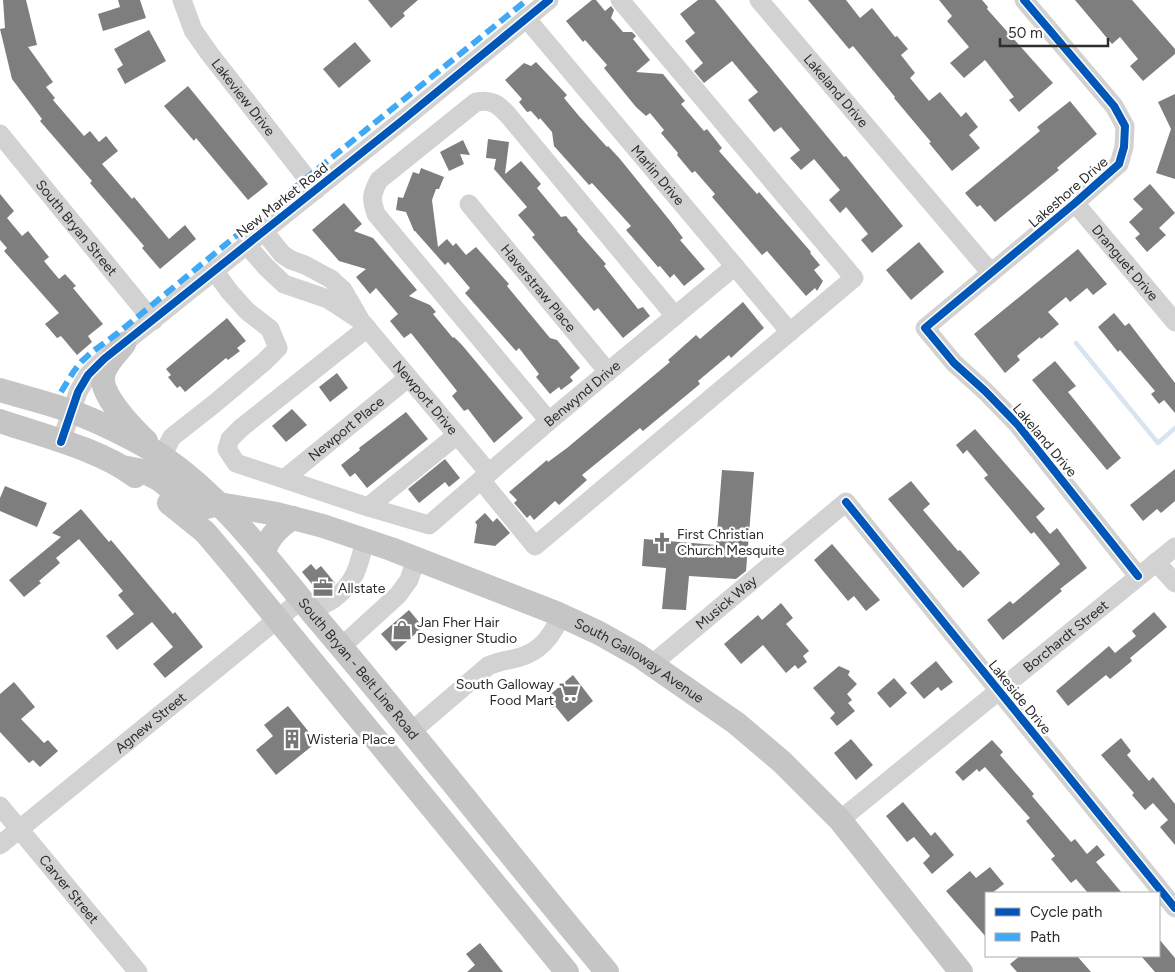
<svg xmlns="http://www.w3.org/2000/svg" width="1175" height="972" viewBox="0 0 1175 972" font-family="Figtree,sans-serif">
<rect width="100%" height="100%" fill="#fff"/>
<g fill="none" stroke-linecap="round" stroke-linejoin="round">
<path stroke="#d8e4f0" stroke-width="4.5" d="M1076 343 1158 443 1175 428"/>
</g>
<g fill="#7e7e7e">
<path d="M3 0H26L37 45 28 47 53 82 46 87 55 98 53 100 84 136 90 131 99 142 106 136 118 151 102 164 132 199 134 197 169 239 185 225 196 239 160 269 142 248 144 246 90 183 92 181 40 121 42 119 12 79 0 29 5 28Z"/>
<path d="M118 0H140L146 18 103 31 98 14 120 7Z"/>
<path d="M368 0H418L403 13 405 16 391 28Z"/>
<path d="M592 0H596L605 11 611 6 614 10 611 18 623 32H632L636 36 633 39 650 60 636 72 663 74 685 101 681 104 704 131 707 129 722 148 719 151 757 194 759 192 811 252 810 253 820 265 814 270 823 281 817 291 815 288 806 296 767 251 762 255 712 197 715 194 695 171 692 173 677 155 678 153 661 133 664 130 650 113 646 116 636 107 604 68 607 65 585 40 583 42 566 21Z"/>
<path d="M698 0H715L844 157 846 156 903 226 872 253 861 240 868 234 846 207 840 213 829 200 840 190 814 159 801 170 790 158 800 150 781 127 774 132 748 100 758 92 732 61 704 83 694 71 703 63 685 41 695 33 680 14Z"/>
<path d="M808 0H846L860 18 872 8 895 37 897 36 908 49 901 55 915 73 910 78 929 101 940 92 961 117 966 112 978 127 969 135 980 148 952 171 929 143 931 142 894 98 895 97 853 46 849 49Z"/>
<path d="M939 0H982L988 7 987 9 1053 83 1019 112 1009 100 1014 97 985 60 964 78 950 63 969 47 947 21 952 16Z"/>
<path d="M1075 0H1132L1175 49V54L1143 81 1130 66 1138 59 1120 37 1112 44Z"/>
<path d="M149 30 166 61 125 84 117 69 123 65 114 49Z"/>
<path d="M355 42 371 61 339 88 323 69Z"/>
<path d="M536 62 567 95 564 98 579 116 607 147 608 146 620 159 671 222 683 238 680 240 705 269 684 286 674 274 670 278 660 266 658 267 626 230 631 226 592 183 589 185 554 146 552 132 540 118 539 120 531 111 527 112 519 102 522 99 505 80 524 63 531 66Z"/>
<path d="M188 86 268 184 248 200 196 138 194 141 164 106Z"/>
<path d="M1175 94V179L1156 173 1171 129 1158 102Z"/>
<path d="M1070 101 1097 134 1057 168 1059 170 995 222 980 205 977 207 965 193 1040 131 1037 127Z"/>
<path d="M488 139 509 142 505 174 521 161 541 184 537 188 561 217 566 216 578 230 577 231 606 264 604 266 638 309 643 307 650 316 623 338 598 308 594 311 532 237 535 235 518 215 527 207 494 169 496 159 486 158Z"/>
<path d="M463 140 470 155 460 154 464 164 449 171 440 152Z"/>
<path d="M421 168 444 177 439 189H436L432 200 438 247 447 239 453 246 456 243 466 255 476 247 509 284 507 286 550 338 557 340 580 368 570 377 573 381 561 390 559 387 550 394 536 377 539 374 519 348 516 351 465 293 470 288 448 262 445 265 415 231H414L406 212 396 210 398 197 403 198 413 172 419 174Z"/>
<path d="M1150 184 1175 213 1159 228 1166 235 1147 252 1135 238 1140 234 1129 222 1143 209 1133 199Z"/>
<path d="M0 194 14 211 7 218 22 236 28 231 49 257 44 261 59 279 65 274 76 286 73 288 103 324 88 336 92 342 77 355 61 336 57 338 45 324 59 313 4 251 7 248 0 240Z"/>
<path d="M344 203 362 224 354 231 373 238 417 290 409 296 430 305 436 312 433 314 453 338 454 337 462 345 523 418 494 443 468 409 464 411 452 396 457 391 411 333 404 338 390 321 398 314 376 288 370 294 356 277 366 269 339 261 312 230Z"/>
<path d="M919 242 944 272 911 300 886 270Z"/>
<path d="M1078 249 1107 284 1093 295 1087 288 1070 302 1066 297 1048 312 1059 324 1041 339 1040 337 1017 356 1020 360 1005 373 974 334Z"/>
<path d="M743 302 764 328 731 358 729 355 698 381 700 384 643 431 640 428 582 475 587 480 559 505 555 501 534 520 530 515 527 518 514 503 517 500 509 492 547 460 548 462 567 448 670 362 668 360 696 335 700 339Z"/>
<path d="M1114 313 1125 326 1129 323 1175 383V413L1164 400 1159 404 1151 394 1155 391 1120 350 1118 352 1098 327Z"/>
<path d="M227 318 246 341 237 348 240 351 228 360 226 358 185 392 180 386 177 388 168 377 171 375 166 369Z"/>
<path d="M1055 361 1076 386 1068 392 1121 458 1107 470 1032 380Z"/>
<path d="M337 373 348 388 330 402 319 387Z"/>
<path d="M292 409 307 425 286 442 272 426Z"/>
<path d="M406 412 428 439 367 488 355 473 350 477 341 465 360 450 359 448Z"/>
<path d="M975 429 1045 509 1036 517 1050 534 1057 528 1087 568 1060 589 1062 591 1003 640 987 620 1010 601 1013 604 1060 564 1034 532 1031 534 1011 510 984 478 988 475 967 450 963 454 956 445Z"/>
<path d="M445 459 460 478 449 487 445 482 419 503 408 489Z"/>
<path d="M1175 469V501L1161 513 1157 509 1143 521 1130 505Z"/>
<path d="M722 470 754 472 746 571 736 579 689 576 686 610 662 609 666 568 642 566 644 539 716 545Z"/>
<path d="M911 481 930 504 923 510 958 551 960 550 980 573 963 588 888 499Z"/>
<path d="M5 486 47 503 37 527 0 511V498Z"/>
<path d="M81 509 109 542 111 540 173 614 175 612 203 647 165 678 153 664 173 647 152 622 117 650 106 636 134 614 118 595 123 591 79 539 56 558 60 563 39 581 41 583 24 597 9 580 61 537 52 533Z"/>
<path d="M485 513 493 522 497 518 510 533 495 546 474 543 477 525 475 522Z"/>
<path d="M832 544 880 600 866 611 854 596 848 601 814 560Z"/>
<path d="M311 564 316 570 321 566 335 583 320 594 302 572Z"/>
<path d="M781 603 793 618 786 624 809 651 803 656 807 662 798 669 795 665 786 673 763 645 741 664 724 644 758 615 762 620Z"/>
<path d="M409 610 423 627 396 651 381 634Z"/>
<path d="M1154 612 1167 627 1130 658 1132 661 1110 679 1106 675 1068 706 1056 691 1109 646 1115 653 1136 636 1132 631Z"/>
<path d="M936 661 953 682 941 691 938 687 924 699 910 683Z"/>
<path d="M839 666 850 671 848 675 857 684 847 694 852 700 848 703 855 711 837 726 830 718 835 713 813 688Z"/>
<path d="M573 675 593 701 568 722 555 706 553 708 545 699Z"/>
<path d="M894 678 907 693 890 708 877 693Z"/>
<path d="M14 682 35 707 21 719 44 743 48 740 58 751 40 767 33 760 29 763 0 732V694Z"/>
<path d="M288 706 317 742 276 775 256 750 273 736 264 725Z"/>
<path d="M1121 738 1131 751 1127 755 1149 781 1153 777 1175 804V845L1160 827 1168 820 1153 803 1145 810 1132 795 1134 793 1101 755Z"/>
<path d="M851 739 873 765 856 780 834 753Z"/>
<path d="M992 740 1003 752 1000 755 1034 794 1032 796 1071 842 1075 839 1087 854 1097 845 1105 855 1096 862 1122 893H1088L1076 879 1071 883 1051 859 1055 856 1026 821 1030 818 985 767 979 772 977 769 963 781 955 772Z"/>
<path d="M903 802 931 836 935 832 954 855 932 874 923 863 930 856 914 837 907 842 886 816Z"/>
<path d="M990 867 1004 884 992 893H986V937L946 891 970 871 976 878Z"/>
<path d="M1159 939 1175 958V972H1155L1141 956H1159Z"/>
<path d="M480 943 503 972H467L475 965 466 954Z"/>
<path d="M1020 956H1077L1091 972H1017L1010 964Z"/>
</g>
<g fill="none" stroke-linecap="round" stroke-linejoin="round">
<g stroke="#d2d2d2" stroke-width="19">
<path id="s1" d="M182 0 193 30 209 53 316 190"/>
<path id="s2" d="M759 0 991 273"/>
<path d="M1024 0 1114 106 1125 126 1124 147 1119 164 1075 203 925 328 954 363 985 391 1018 425 1138 576"/>
<path id="s3" d="M526 18 790 332"/>
<path id="s4" d="M0 134 153 321"/>
<path id="s5" d="M1075 203 1175 322"/>
<path id="s6" d="M469 204 608 372"/>
<path id="s7" d="M263 230 282 254 291 260 305 265 331 279 343 290 361 321 489 473"/>
<path d="M246 244 266 267 284 284 328 299 357 318"/>
<path id="s8" d="M367 328 241 428 230 439 227 449 236 463 368 507 429 525 549 421 735 266"/>
<path d="M549 421 376 214C371 199 371 195 379 180L476 102C491 99 498 104 508 115L675 316"/>
<path d="M61 442 78 392 88 375 104 359 404 119 549 0"/>
<path d="M162 456 172 437 214 404 264 362 278 348 270 329 247 311 229 291 214 270"/>
<path id="s9" d="M284 479 408 378"/>
<path d="M481 480 535 546 854 278 620 0"/>
<path d="M368 507 457 435"/>
<path d="M1156 562 1175 583"/>
<path d="M312 612C318 607 325 604 332 600 355 584 359 566 365 540"/>
<path d="M341 647 398 595 409 580 416 559"/>
<path id="s10" d="M651 665 846 502 1175 908"/>
<path d="M412 731 488 666C501 660 514 660 526 655 545 647 553 632 562 615"/>
<path id="s11" d="M0 806 138 972"/>
<path id="s12" d="M840 820 1175 547"/>
<path id="s13" d="M0 845 301 600"/>
</g>
<g stroke="#c5c5c5" stroke-width="24">
<path d="M124 344C117 353 104 365 103 377 101 396 133 429 146 441"/>
<path id="s14" d="M0 390C23 397 47 403 70 411 98 421 139 441 163 457 226 500 271 564 320 622 418 737 510 856 607 972"/>
<path d="M0 421C41 435 102 450 135 476"/>
<path id="s15" d="M122 467 143 471 160 480 186 501 202 508 219 504 277 514 323 526 391 549 556 613 599 633 638 655 736 723 782 762 840 820 961 972"/>
<path d="M169 503 205 532 233 565 567 972"/>
<path d="M263 553C269 537 278 527 293 518"/>
</g>
<path stroke="#3fa9f5" stroke-width="6" stroke-dasharray="12 6" stroke-linecap="butt" d="M61 392 74 371 81 362 92 352 118 333 320 167 527 0"/>
<defs>
<g id="cycleway">
<path d="M1024 0 1114 106 1125 126 1124 147 1119 164 1075 203 925 328 954 363 985 391 1018 425 1138 576"/>
<path d="M61 442 78 392 88 375 104 359 404 119 549 0"/>
<path d="M846 502 1175 908"/>
</g>
</defs>
<use href="#cycleway" stroke="#fff" stroke-width="11"/>
<use href="#cycleway" stroke="#0057b8" stroke-width="8"/>
</g>
<defs>
<symbol id="church-bare" viewBox="-9 -9 18 18"><path d="M-1.2-6h2.4v3.5h3.3v2.4h-3.3V6h-2.4V-.1h-3.3v-2.4h3.3Z" fill="#767676" stroke="#fff" stroke-width="2.5" paint-order="stroke"/></symbol>
<symbol id="office-bare" viewBox="-9 -9 18 18"><path d="M-6-3h4V-5.5h4V-3h4V5H-6ZM-1-4.5V-3h2v-1.5ZM-6 0V1H6V0Z" fill="#767676" stroke="#fff" stroke-width="2.5" paint-order="stroke"/></symbol>
<symbol id="shop-bare" viewBox="-9 -9 18 18"><path d="M-5-2.5h2.3a2.7 3.5 0 0 1 5.4 0H5L5.5 6h-11ZM-1.5-2.5h3a1.5 2.3 0 0 0-3 0Z" fill="#767676" stroke="#fff" stroke-width="2.5" paint-order="stroke"/></symbol>
<symbol id="supermarket-bare" viewBox="-9 -9 18 18"><path d="M-6-5.5h2.5l.6 2H6L4.5 2H-2.5L-4.4-4H-6ZM-1.5 3.2a1.3 1.3 0 1 0 .1 0ZM3 3.2a1.3 1.3 0 1 0 .1 0Z" fill="#767676" stroke="#fff" stroke-width="2.5" paint-order="stroke"/></symbol>
<symbol id="building-bare" viewBox="-9 -9 18 18"><path d="M-4-6H4V6H1V3H-1V6H-4ZM-2.5-4.3h1.7v1.8h-1.7ZM.8-4.3h1.7v1.8H.8ZM-2.5-1h1.7V.8h-1.7ZM.8-1h1.7V.8H.8Z" fill="#767676" stroke="#fff" stroke-width="2.5" paint-order="stroke"/></symbol>
</defs>
<g fill-rule="evenodd">
<use href="#church-bare" x="648" y="528" width="28" height="28"/>
<use href="#office-bare" x="309" y="574" width="28" height="28"/>
<use href="#shop-bare" x="388" y="616" width="28" height="28"/>
<use href="#supermarket-bare" x="555" y="678" width="28" height="28"/>
<use href="#building-bare" x="278" y="725" width="28" height="28"/>
</g>
<g text-anchor="middle" stroke-width="5" stroke-linejoin="round" paint-order="stroke">
<g font-size="14" fill="#2d2d2d" stroke="#fff">
<text dy="5" stroke="none"><textPath href="#s2" startOffset="119">Lakeland Drive</textPath></text>
<text dy="5" stroke="none"><textPath href="#s1" startOffset="116">Lakeview Drive</textPath></text>
<text dy="5" stroke="none"><textPath href="#s3" startOffset="205">Marlin Drive</textPath></text>
<text transform="translate(1068 192) rotate(-41)" y="5">Lakeshore Drive</text>
<text transform="translate(282 200) rotate(-38)" y="5">New Market Road</text>
<text dy="5" stroke="none"><textPath href="#s4" startOffset="121">South Bryan Street</textPath></text>
<text dy="5" stroke="none"><textPath href="#s5" startOffset="78">Dranguet Drive</textPath></text>
<text dy="5" stroke="none"><textPath href="#s6" startOffset="109">Haverstraw Place</textPath></text>
<text dy="5" stroke="none"><textPath href="#s8" startOffset="608">Benwynd Drive</textPath></text>
<text dy="5" stroke="none"><textPath href="#s7" startOffset="238">Newport Drive</textPath></text>
<text dy="5" stroke="none"><textPath href="#s9" startOffset="80">Newport Place</textPath></text>
<text transform="translate(1045 440) rotate(50)" y="5">Lakeland Drive</text>
<text dy="5" stroke="none"><textPath href="#s10" startOffset="98">Musick Way</textPath></text>
<text dy="5" stroke="none"><textPath href="#s12" startOffset="291">Borchardt Street</textPath></text>
<text dy="5" stroke="none"><textPath href="#s15" startOffset="560">South Galloway Avenue</textPath></text>
<text dy="5" stroke="none"><textPath href="#s14" startOffset="466">South Bryan - Belt Line Road</textPath></text>
<text transform="translate(1020 697) rotate(51)" y="5">Lakeside Drive</text>
<text dy="5" stroke="none"><textPath href="#s13" startOffset="194">Agnew Street</textPath></text>
<text dy="5" stroke="none"><textPath href="#s11" startOffset="108">Carver Street</textPath></text>
</g>
<g font-size="14" fill="#2d2d2d" stroke="#fff" text-anchor="start">
<text x="677" y="539">First Christian<tspan x="677" dy="16">Church Mesquite</tspan></text>
<text x="338" y="593">Allstate</text>
<text x="417" y="627">Jan Fher Hair<tspan x="417" dy="16">Designer Studio</tspan></text>
<text x="554" y="689" text-anchor="end">South Galloway<tspan x="554" dy="16">Food Mart</tspan></text>
<text x="307" y="744">Wisteria Place</text>
</g>
</g>
<rect x="985" y="892" width="175" height="65" fill="#ffffff" stroke="#ababab"/>
<rect x="995" y="908" width="25" height="8" fill="#0057b8" stroke="#ababab"/>
<text x="1030" y="917" font-size="15" fill="#2d2d2d">Cycle path</text>
<rect x="995" y="933" width="25" height="8" fill="#3fa9f5" stroke="#ababab"/>
<text x="1030" y="942" font-size="15" fill="#2d2d2d">Path</text>
<path d="M1000 38v8h108v-8" fill="none" stroke="#2d2d2d" stroke-width="2.5"/>
<text x="1008" y="38" font-size="15" fill="#2d2d2d" stroke="#ffffff" stroke-width="4" paint-order="stroke">50 m</text>
</svg>
